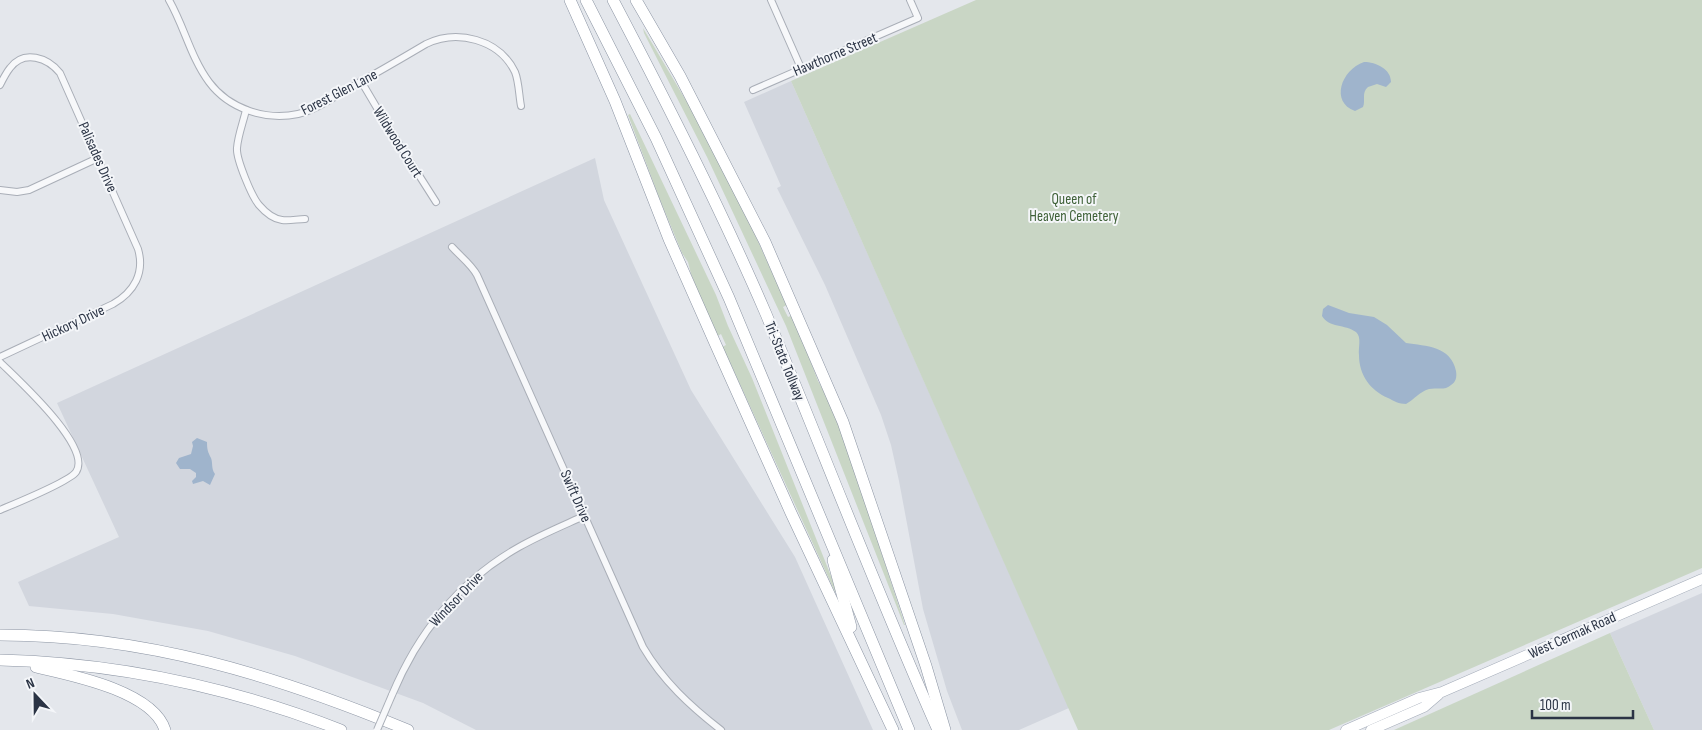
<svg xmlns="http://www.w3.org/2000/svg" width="1702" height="730" viewBox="0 0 1702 730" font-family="'Sofia Sans Condensed',sans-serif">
<rect width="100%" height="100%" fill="#e4e7ec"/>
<g fill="#d2d6de">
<path d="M791 81 1069 708 1019 730H962L947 691 923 609 899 481 891 445 881 415 825 285 777 188 781 186 744 102Z"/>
<path d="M595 158 604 200 691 390 795 557 873 730H476L423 703 295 656 208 631 113 614 29 606 18 582 119 537 57 403Z"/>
<path d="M1702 593V730H1654L1610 633Z"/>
</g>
<g fill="#c9d6c5">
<path d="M976 0H1702V568L1329 730H1078L791 81Z"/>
<path d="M643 28 694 114 740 202 787 305 783 307 788 317 793 315 818 381 828 399 848 450 905 625H904L786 326 707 157 644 33Z"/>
<path d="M630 114 716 295 728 326 752 378 837 591 835 592 727 356H726L722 347 726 345 721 334 716 337 691 274 688 262 682 253 660 200 628 115Z"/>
<path d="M1610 633 1654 730H1394Z"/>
</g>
<g fill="#9fb4cc">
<path d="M1364 62C1376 62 1391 69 1391 82L1386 87 1377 84 1368 87C1361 93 1366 100 1363 107L1355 111C1330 102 1341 70 1364 62Z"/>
<path d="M1328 305 1349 313 1374 317 1387 325 1406 343C1426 346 1451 346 1456 371 1457 377 1456 382 1451 385 1445 391 1436 387 1429 389 1419 392 1415 399 1406 404 1399 404 1394 401 1388 398 1370 390 1359 375 1359 355 1358 348 1362 337 1356 332 1345 324 1329 328 1322 316L1323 309Z"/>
<path d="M197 438 207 442C207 450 208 452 211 458 213 463 211 469 215 474L210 485 203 481 193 484 192 481 196 477V473L190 469H180L176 463 179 458 191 454 193 446 192 442Z"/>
</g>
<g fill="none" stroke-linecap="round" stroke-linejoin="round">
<defs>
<g id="minor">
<path d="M169 0C184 26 191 58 209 82 229 109 266 121 298 114 315 110 331 99 346 90 373 75 399 60 426 44 457 29 499 39 515 72 519 82 519 96 521 106"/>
<path d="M771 0 801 68"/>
<path d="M361 81 387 125 436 202"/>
<path d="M0 85C3 79 6 73 10 68 24 49 48 58 60 73L138 249C145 273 134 292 113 304L0 357"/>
<path d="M753 90 918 18 910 0"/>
<path d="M246 110C243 123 238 135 237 148 236 159 252 197 259 205 265 212 274 219 282 220 289 221 298 219 305 219"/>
<path d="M0 190 17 192 29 190 98 158"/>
<path d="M452 247C461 257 471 264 477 275L643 647C663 681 690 706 721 730"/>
<path d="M0 362C17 379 93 447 76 472 69 482 14 504 0 510"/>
<path d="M392 695C418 633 459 581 519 547 540 535 562 526 584 516"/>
</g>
<g id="primary">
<path d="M1346 730 1419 698 1442 692 1702 579"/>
<path d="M1371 730 1424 707 1438 695"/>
</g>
<g id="motorway">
<path d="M570 0 615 101 669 239 715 343 791 513 893 730"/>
<path d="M586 0 656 138 729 298 909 730"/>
<path d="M613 0C667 103 720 207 766 314 824 453 877 593 938 730"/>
<path d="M636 0 680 76 765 242 843 422 926 666 945 730"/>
<path d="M833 560 851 627"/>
<path d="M0 635C145 635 275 675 408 730"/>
<path d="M0 660C118 663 231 687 341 730"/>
<path d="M36 667C71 675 153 691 165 730"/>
</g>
</defs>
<use href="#minor" stroke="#a9aeb7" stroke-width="8"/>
<use href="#primary" stroke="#a3abb8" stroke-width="11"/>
<use href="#motorway" stroke="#8b94a3" stroke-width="12"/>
<use href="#minor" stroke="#f7f8fa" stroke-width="6"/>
<use href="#primary" stroke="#fff" stroke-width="10"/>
<use href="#motorway" stroke="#fff" stroke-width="11"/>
<defs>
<path id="minor-bridge" d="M377 730 392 695"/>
</defs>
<use href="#minor-bridge" stroke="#a9aeb7" stroke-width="8" stroke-linecap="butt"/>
<use href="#minor-bridge" stroke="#f7f8fa" stroke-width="6"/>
</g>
<g text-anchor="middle" stroke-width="4" stroke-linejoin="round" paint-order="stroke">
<g font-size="15" fill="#2b3445" stroke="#f4f6f9">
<text transform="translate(835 54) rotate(-23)" y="5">Hawthorne Street</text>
<text transform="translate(339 92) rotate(-27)" y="5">Forest Glen Lane</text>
<text transform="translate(398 142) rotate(58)" y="5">Wildwood Court</text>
<text transform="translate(98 157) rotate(66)" y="5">Palisades Drive</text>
<text transform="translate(73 323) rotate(-25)" y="5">Hickory Drive</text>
<text transform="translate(785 361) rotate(68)" y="5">Tri-State Tollway</text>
<text transform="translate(576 496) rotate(66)" y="5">Swift Drive</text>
<text transform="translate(456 599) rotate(-46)" y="5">Windsor Drive</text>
<text transform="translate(1572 635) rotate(-24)" y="5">West Cermak Road</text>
</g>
<g font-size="15" fill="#3f6138" stroke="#f4f6f9">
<text x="1074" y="204">Queen of<tspan x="1074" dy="17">Heaven Cemetery</tspan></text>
</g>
</g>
<g transform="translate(35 695) rotate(338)" stroke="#f4f6f9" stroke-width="4" paint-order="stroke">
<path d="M0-4L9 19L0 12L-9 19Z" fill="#2b3445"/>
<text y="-8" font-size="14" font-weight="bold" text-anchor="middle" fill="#2b3445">N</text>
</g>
<path d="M1532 710v8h101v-8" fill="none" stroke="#2b3445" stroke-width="2.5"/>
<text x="1540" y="710" font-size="15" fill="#2b3445" stroke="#f4f6f9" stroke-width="4" paint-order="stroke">100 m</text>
</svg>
